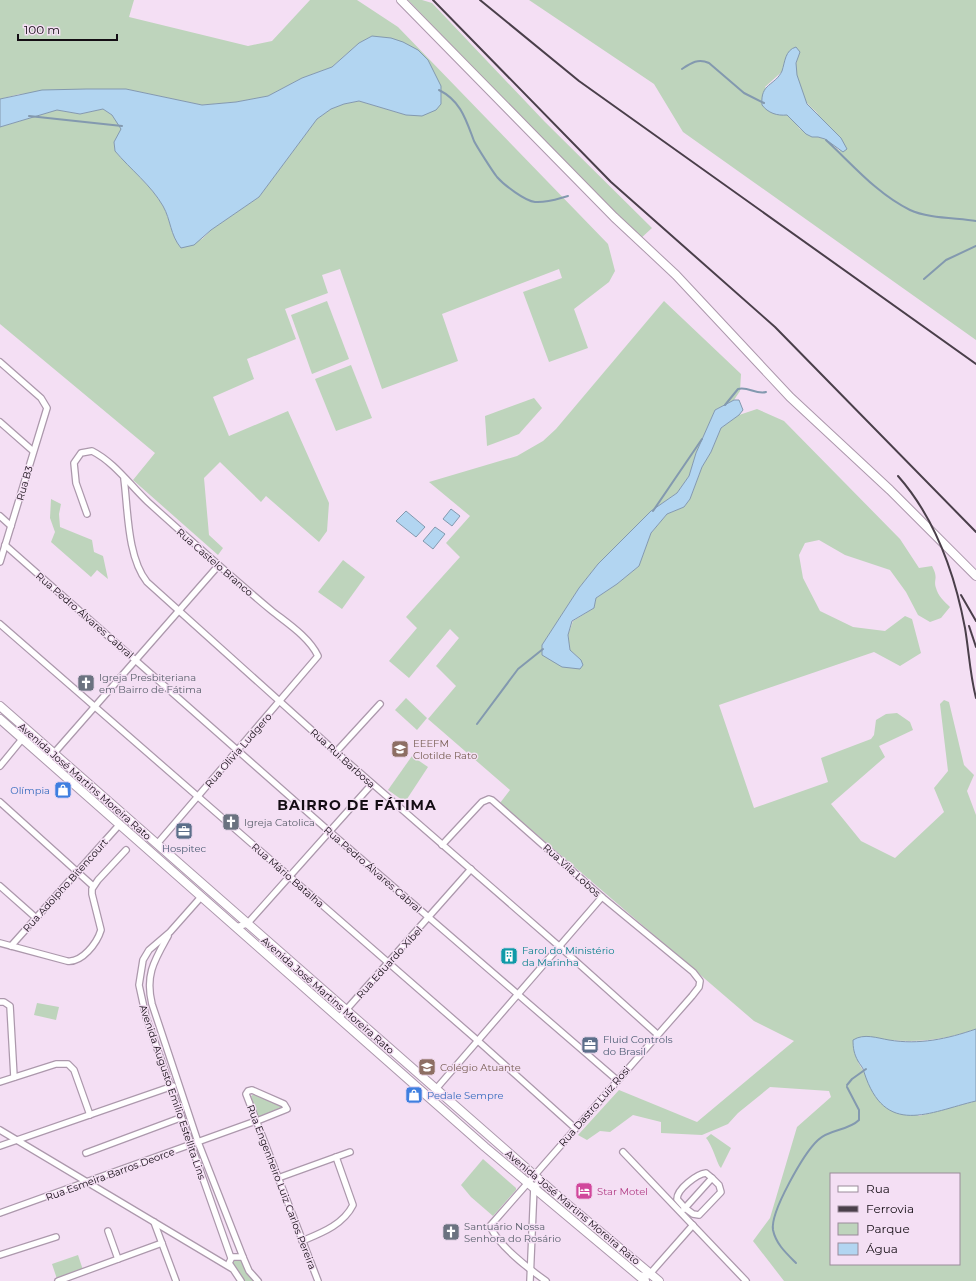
<svg xmlns="http://www.w3.org/2000/svg" width="976" height="1281" viewBox="0 0 976 1281" font-family="Montserrat,sans-serif">
<rect width="100%" height="100%" fill="#f4dff4"/>
<g fill="#bed4bc" fill-rule="evenodd">
<path d="M0 0H134L129 17 248 46 272 41 310 0H357L398 27 608 244 615 271 609 282 574 309 588 348 549 362 523 292 562 278 559 269 442 314 458 361 382 389 340 269 322 275 328 293 285 309 296 339 247 359 254 379 213 397 229 436 288 411 329 503 327 531 319 542 266 496 261 502 220 462 204 478 209 535 223 548 218 555 133 480 155 453 0 324V127L57 110 80 114 103 109 112 115 122 129 114 142 115 151C130 169 151 185 163 206 171 220 170 235 181 248L202 239 211 230 259 197 317 119 331 109 344 104 359 101 406 115 372 36 359 43 332 67 302 78 268 96 236 102 202 105 126 89 20 94 0 99Z"/>
<path d="M408 0H422L432 3 545 122 652 228 639 240Z"/>
<path d="M529 0H976V340L683 132 654 84ZM798 57C792 69 799 94 808 104 811 108 815 110 817 113 825 125 832 138 840 151L825 139 814 136 800 129 765 87Z"/>
<path d="M327 301 349 359 312 374 291 315Z"/>
<path d="M664 301 741 374 740 391 734 400 715 410 696 453 689 476 677 493 651 511 598 564 579 588 542 645 581 660 570 650 568 635 573 621 594 608 596 598 617 584 639 566 651 533 667 514 684 507 690 499 702 467 711 452 721 428 739 415 757 409 784 421 900 539 919 568 932 566C939 579 933 579 936 588 938 596 944 601 950 607L941 618 930 622 918 615 906 592 890 570 845 555 819 540 805 543 799 555 803 578 820 611 853 627 885 631 905 616 912 619 921 653 900 666 874 652 719 705 754 808 828 782 821 758 871 739 874 735 876 720 886 714 897 713 910 722 913 730 879 746 885 757 831 804 861 841 895 858 944 812 934 788 948 771 940 704 944 700 949 702 964 765 974 775 967 791 976 815V1029C947 1039 921 1043 890 1040L858 1062 865 1074 919 1116 976 1101V1281H784L753 1241 770 1218 797 1127 831 1097 829 1091 770 1087 738 1113 728 1124 702 1135 661 1133V1122L633 1115 610 1132 600 1131 587 1140 578 1135 619 1090 697 1122 794 1041 754 1021 500 803 510 790 428 719 456 686 436 666 459 638 450 629 409 678 389 661 417 628 406 617 460 557 446 543 470 516 429 482 517 456 543 441 556 429ZM831 1174H959V1264H831Z"/>
<path d="M351 365 372 418 336 431 315 379Z"/>
<path d="M534 398 542 408 519 434 487 446 485 416Z"/>
<path d="M51 499 61 504 59 514 60 527 92 540 94 552 103 556 108 579 97 570 91 577 51 542 55 532 50 518Z"/>
<path d="M343 560 365 577 342 609 318 592Z"/>
<path d="M406 698 427 718 417 730 395 710Z"/>
<path d="M412 756 428 767 405 802 388 790Z"/>
<path d="M37 1003 59 1007 56 1020 34 1015Z"/>
<path d="M254 1094 283 1105V1107L257 1118 251 1096Z"/>
<path d="M711 1134 731 1148 721 1168C717 1164 713 1146 706 1138Z"/>
<path d="M483 1159 516 1188V1190L493 1216 471 1197 461 1185Z"/>
<path d="M78 1255 83 1270 57 1279 52 1264Z"/>
<path d="M234 1257 242 1259 255 1281H244L231 1265Z"/>
</g>
<g fill="#b2d5f1" stroke="#8399af">
<path d="M372 36 391 38 403 42 418 50 428 60 441 86V104L436 110 422 116 406 115 359 101 344 104 331 109 317 119 259 197 211 230 194 245 181 248C170 235 171 220 163 206 151 185 130 169 115 151L114 142 121 129 112 115 103 109 80 114 57 110 0 127V99L42 90 86 89H126L202 105 236 102 268 96 302 78 332 67 359 43Z"/>
<path d="M796 47 800 52 796 63 797 75 807 104 841 138 847 149 843 152 825 139 818 137H812L806 134 787 115C777 116 768 113 762 105 760 83 775 86 782 71 785 62 785 50 796 47Z"/>
<path d="M734 400H739L743 410 739 415 721 428 711 452 702 467 690 499 684 507 667 514 651 533 639 566 617 584 596 598 594 608 572 621 568 635 570 650 581 660 583 665 580 669 562 667 542 655V645L579 588 598 564 651 511 677 493 689 476 696 453 715 410Z"/>
<path d="M451 509 460 516 452 526 443 519Z"/>
<path d="M406 511 425 527 416 537 396 521Z"/>
<path d="M435 527 445 534 433 549 423 541Z"/>
<path d="M976 1029V1101C929 1112 885 1138 864 1072 863 1067 860 1065 858 1061 854 1054 853 1048 853 1040 864 1033 877 1038 889 1040 919 1045 947 1039 976 1029Z"/>
</g>
<g fill="none" stroke-linecap="round" stroke-linejoin="round">
<g stroke="#8399af" stroke-width="2">
<path d="M682 69C691 63 698 58 709 63L744 93 764 103"/>
<path d="M439 90C461 101 466 120 474 141 477 147 493 172 497 177 504 185 525 201 535 202 547 203 557 199 568 196"/>
<path d="M29 116 122 126"/>
<path d="M826 140C852 164 877 194 910 210 927 218 957 218 976 221"/>
<path d="M924 279 946 260 976 246"/>
<path d="M725 405 738 389C748 386 756 395 766 392"/>
<path d="M653 511 702 439"/>
<path d="M477 724 518 669 543 649"/>
<path d="M847 1085 852 1079 866 1069"/>
<path d="M796 1263C786 1253 776 1244 773 1230 770 1212 804 1153 818 1140 829 1129 848 1131 859 1120V1110L847 1087"/>
</g>
<defs>
<g id="street">
<path d="M0 362 41 398 47 408 0 562"/>
<path d="M0 422 33 451"/>
<path d="M124 479C128 509 127 557 147 582L336 752 560 947 657 1034"/>
<path d="M87 514 76 483 74 463 81 453 92 451C114 462 130 485 148 502 189 539 230 576 272 611 287 623 309 637 318 656L157 844"/>
<path d="M0 516 11 526"/>
<path d="M5 545 330 832 617 1080"/>
<path d="M0 624 477 1040 575 1128"/>
<path d="M336 752 380 704"/>
<path d="M48 760 218 566"/>
<path d="M0 766 23 738"/>
<path d="M0 802 93 886"/>
<path d="M442 845 482 802 489 799 492 800 602 897 693 972 700 981 699 987 692 996 490 1226C498 1245 529 1269 546 1281"/>
<path d="M0 886 35 917"/>
<path d="M201 897 170 932 149 950 143 960 139 985 146 1017 231 1258"/>
<path d="M236 927 247 924 372 784"/>
<path d="M168 936C154 961 145 975 152 1004L198 1142 243 1257"/>
<path d="M0 943 67 961C82 963 97 943 101 930L92 894V889L98 880 126 850"/>
<path d="M11 946 120 824"/>
<path d="M0 1002H4L10 1006 14 1077"/>
<path d="M339 1018 471 869"/>
<path d="M0 1082 56 1064H68L74 1070 90 1115"/>
<path d="M436 1089 602 897"/>
<path d="M0 1130 231 1268"/>
<path d="M0 1146 173 1086"/>
<path d="M623 1152 746 1281"/>
<path d="M86 1153 180 1118"/>
<path d="M278 1178 350 1152"/>
<path d="M712 1178 719 1185 721 1192 699 1215 693 1214 685 1208Z"/>
<path d="M684 1209 685 1208 677 1199C677 1189 697 1174 706 1173L712 1178"/>
<path d="M0 1213 253 1122 257 1121 287 1109 284 1104 252 1090 248 1091 246 1094 318 1281"/>
<path d="M154 1222 176 1281"/>
<path d="M108 1231 118 1259"/>
<path d="M302 1241C321 1233 343 1225 353 1205L336 1157"/>
<path d="M0 1255 56 1237"/>
<path d="M639 1275 648 1276 693 1225"/>
<path d="M58 1281 162 1243"/>
<path d="M241 1281 229 1263 232 1257H243L249 1271 258 1281"/>
<path d="M530 1281 534 1186 540 1183 544 1185"/>
</g>
<g id="secondary">
<path d="M401 0 614 217 676 275 790 397 890 490 976 576"/>
<path d="M0 706 567 1204 659 1281"/>
<path d="M0 719 485 1147 645 1281"/>
</g>
</defs>
<use href="#street" stroke="#ac98ac" stroke-width="8"/>
<use href="#secondary" stroke="#ac98ac" stroke-width="10"/>
<use href="#street" stroke="#fff" stroke-width="5.5"/>
<use href="#secondary" stroke="#fff" stroke-width="8"/>
<g stroke="#4a3f4a" stroke-width="2">
<path d="M433 0 611 182 775 327 976 532"/>
<path d="M480 0 579 81 976 364"/>
<path d="M898 476C935 518 955 575 965 628 969 652 970 675 976 698"/>
<path d="M961 595 976 621"/>
<path d="M969 626 976 647"/>
</g>
</g>
<defs>
<symbol id="church-square" viewBox="-11 -11 22 22"><rect x="-9" y="-9" width="18" height="18" rx="4" fill="#6b7280" stroke="#f4dff4"/><path d="M-1.2-6h2.4v3.5h3.3v2.4h-3.3V6h-2.4V-.1h-3.3v-2.4h3.3Z" fill="#fff"/></symbol>
<symbol id="school-square" viewBox="-11 -11 22 22"><rect x="-9" y="-9" width="18" height="18" rx="4" fill="#8d6e63" stroke="#f4dff4"/><path d="M0-5L7-2L0 1L-7-2ZM-4 1L0 2.5L4 1V4Q0 6-4 4Z" fill="#fff"/></symbol>
<symbol id="shop-square" viewBox="-11 -11 22 22"><rect x="-9" y="-9" width="18" height="18" rx="4" fill="#3f7fe0" stroke="#f4dff4"/><path d="M-5-2.5h2.3a2.7 3.5 0 0 1 5.4 0H5L5.5 6h-11ZM-1.5-2.5h3a1.5 2.3 0 0 0-3 0Z" fill="#fff"/></symbol>
<symbol id="office-square" viewBox="-11 -11 22 22"><rect x="-9" y="-9" width="18" height="18" rx="4" fill="#5c6f8a" stroke="#f4dff4"/><path d="M-6-3h4V-5.5h4V-3h4V5H-6ZM-1-4.5V-3h2v-1.5ZM-6 0V1H6V0Z" fill="#fff"/></symbol>
<symbol id="building-square" viewBox="-11 -11 22 22"><rect x="-9" y="-9" width="18" height="18" rx="4" fill="#0f9aa8" stroke="#f4dff4"/><path d="M-4-6H4V6H1V3H-1V6H-4ZM-2.5-4.3h1.7v1.8h-1.7ZM.8-4.3h1.7v1.8H.8ZM-2.5-1h1.7V.8h-1.7ZM.8-1h1.7V.8H.8Z" fill="#fff"/></symbol>
<symbol id="hotel-square" viewBox="-11 -11 22 22"><rect x="-9" y="-9" width="18" height="18" rx="4" fill="#d1479c" stroke="#f4dff4"/><path d="M-6-4.5h1.5V1H6V5H4.5V3h-9V5H-6ZM-4 0a1.8 1.8 0 1 1 3.6 0ZM.5 0V-2.5h3Q6-2.5 6 0Z" fill="#fff"/></symbol>
</defs>
<g fill-rule="evenodd">
<use href="#church-square" x="76" y="673" width="20" height="20"/>
<use href="#school-square" x="390" y="739" width="20" height="20"/>
<use href="#shop-square" x="53" y="780" width="20" height="20"/>
<use href="#church-square" x="221" y="812" width="20" height="20"/>
<use href="#office-square" x="174" y="821" width="20" height="20"/>
<use href="#building-square" x="499" y="946" width="20" height="20"/>
<use href="#office-square" x="580" y="1035" width="20" height="20"/>
<use href="#school-square" x="417" y="1057" width="20" height="20"/>
<use href="#shop-square" x="404" y="1085" width="20" height="20"/>
<use href="#hotel-square" x="574" y="1181" width="20" height="20"/>
<use href="#church-square" x="441" y="1222" width="20" height="20"/>
</g>
<g text-anchor="middle" stroke-width="3" stroke-linejoin="round" paint-order="stroke">
<g font-size="10" fill="#140d14" stroke="#f4dff4">
<text transform="translate(24 483) rotate(-74)" y="4">Rua B3</text>
<text transform="translate(215 562) rotate(41)" y="4">Rua Castelo Branco</text>
<text transform="translate(85 615) rotate(41)" y="4">Rua Pedro Álvares Cabral</text>
<text transform="translate(238 750) rotate(-49)" y="4">Rua Olivia Ludgero</text>
<text transform="translate(343 758) rotate(42)" y="4">Rua Rui Barbosa</text>
<text transform="translate(85 781) rotate(41)" y="4">Avenida José Martins Moreira Rato</text>
<text transform="translate(373 869) rotate(41)" y="4">Rua Pedro Álvares Cabral</text>
<text transform="translate(572 870) rotate(42)" y="4">Rua Vila Lobos</text>
<text transform="translate(288 875) rotate(41)" y="4">Rua Mário Batalha</text>
<text transform="translate(65 885) rotate(-48)" y="4">Rua Adolpho Bitencourt</text>
<text transform="translate(389 962) rotate(-48)" y="4">Rua Eduardo Xibel</text>
<text transform="translate(328 995) rotate(41)" y="4">Avenida José Martins Moreira Rato</text>
<text transform="translate(173 1092) rotate(71)" y="4">Avenida Augusto Emilio Estellita Lins</text>
<text transform="translate(594 1106) rotate(-49)" y="4">Rua Dastro Luiz Rosi</text>
<text transform="translate(110 1174) rotate(-20)" y="4">Rua Esmeira Barros Deorce</text>
<text transform="translate(282 1187) rotate(69)" y="4">Rua Engenheiro Luiz Carlos Pereira</text>
<text transform="translate(573 1207) rotate(40)" y="4">Avenida José Martins Moreira Rato</text>
</g>
<g font-size="10" fill="#5b616d" stroke="#f4dff4" text-anchor="start">
<text x="99" y="681">Igreja Presbiteriana<tspan x="99" dy="12">em Bairro de Fátima</tspan></text>
<text x="244" y="826">Igreja Catolica</text>
<text x="464" y="1230">Santuário Nossa<tspan x="464" dy="12">Senhora do Rosário</tspan></text>
</g>
<g font-size="10" fill="#785e54" stroke="#f4dff4" text-anchor="start">
<text x="413" y="747">EEEFM<tspan x="413" dy="12">Clotilde Rato</tspan></text>
<text x="440" y="1071">Colégio Atuante</text>
</g>
<g font-size="10" fill="#366cbe" stroke="#f4dff4" text-anchor="end">
<text x="50" y="794">Olímpia</text>
<text x="427" y="1099" text-anchor="start">Pedale Sempre</text>
</g>
<g font-size="10" fill="#4e5e75" stroke="#f4dff4">
<text x="184" y="852">Hospitec</text>
<text x="603" y="1043" text-anchor="start">Fluid Controls<tspan x="603" dy="12">do Brasil</tspan></text>
</g>
<g font-size="10" fill="#0d838f" stroke="#f4dff4" text-anchor="start">
<text x="522" y="954">Farol do Ministério<tspan x="522" dy="12">da Marinha</tspan></text>
</g>
<g font-size="10" fill="#b23c85" stroke="#f4dff4" text-anchor="start">
<text x="597" y="1195">Star Motel</text>
</g>
<g font-size="14" font-weight="bold" letter-spacing="1" fill="#140d14" stroke="#f4dff4">
<text x="357" y="810">BAIRRO DE FÁTIMA</text>
</g>
</g>
<rect x="830" y="1173" width="130" height="92" fill="#f4dff4" stroke="#9a8b9a"/>
<rect x="838" y="1186" width="20" height="6" fill="#ffffff" stroke="#9a8b9a"/>
<text x="866" y="1193" font-size="12" fill="#140d14">Rua</text>
<rect x="838" y="1206" width="20" height="6" fill="#4a3f4a" stroke="#9a8b9a"/>
<text x="866" y="1213" font-size="12" fill="#140d14">Ferrovia</text>
<rect x="838" y="1223" width="20" height="12" fill="#bed4bc" stroke="#9a8b9a"/>
<text x="866" y="1233" font-size="12" fill="#140d14">Parque</text>
<rect x="838" y="1243" width="20" height="12" fill="#b2d5f1" stroke="#9a8b9a"/>
<text x="866" y="1253" font-size="12" fill="#140d14">Água</text>
<path d="M18 34v6h99v-6" fill="none" stroke="#140d14" stroke-width="2"/>
<text x="24" y="34" font-size="12" fill="#140d14" stroke="#f4dff4" stroke-width="3" paint-order="stroke">100 m</text>
</svg>
